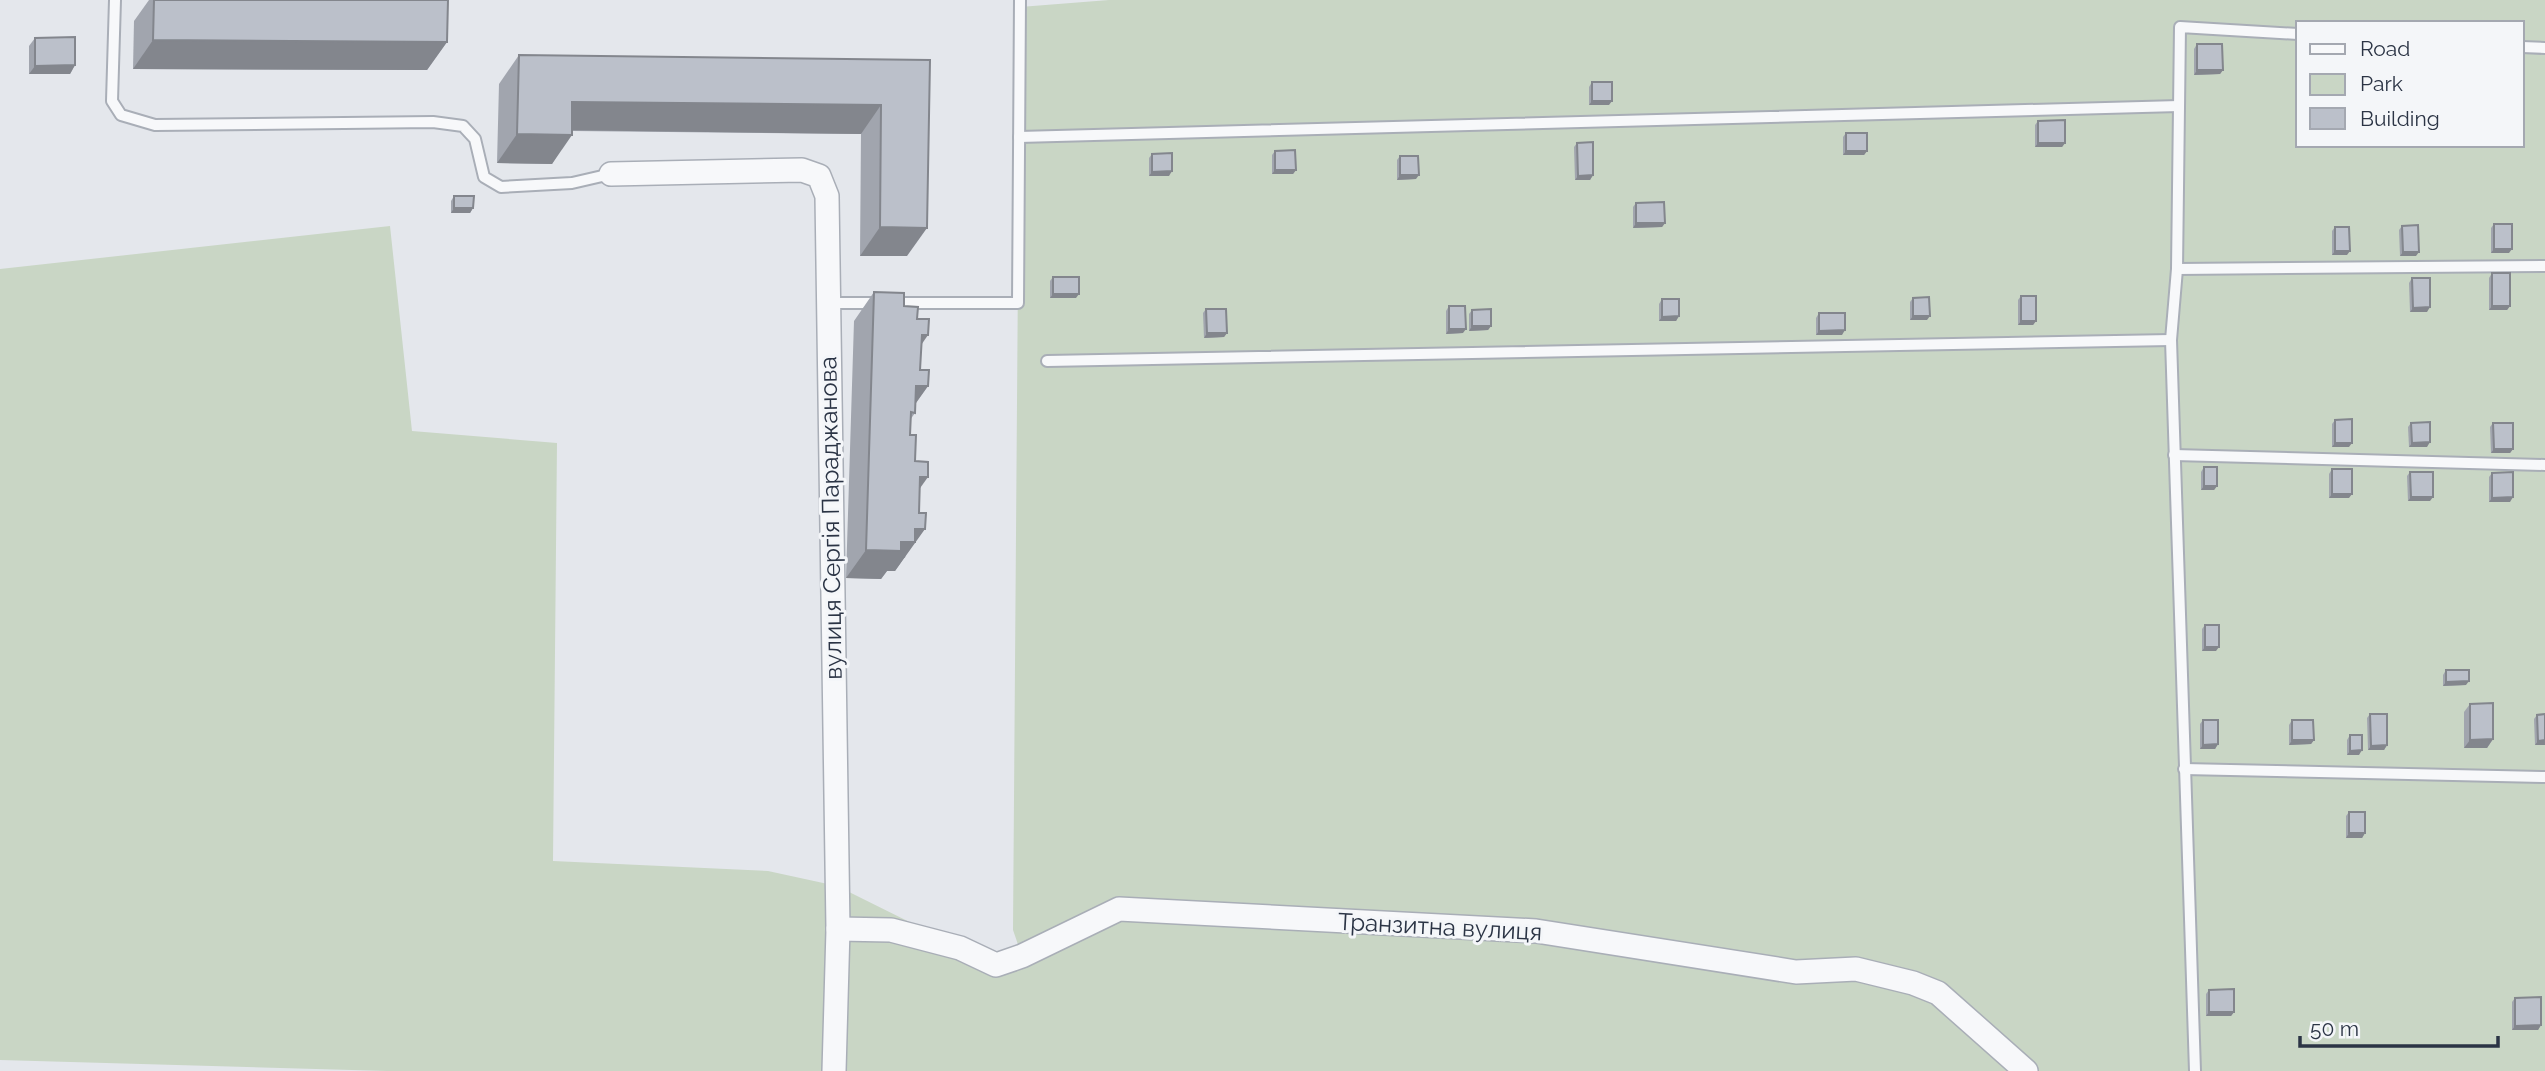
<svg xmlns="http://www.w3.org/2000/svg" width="2545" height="1071" viewBox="0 0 2545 1071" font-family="Raleway,sans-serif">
<rect width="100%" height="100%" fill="#e4e7ec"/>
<path fill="#c9d6c5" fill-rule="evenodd" d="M1109 0H2545V1071H387L0 1060V269L390 226 412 431 557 443 553 861 768 871 837 886 996 965 1022 956 1013 930 1020 7ZM2298 23H2522V145H2298Z"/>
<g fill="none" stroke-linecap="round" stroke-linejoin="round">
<defs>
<g id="lane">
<path d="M115 0 112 101 121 115 155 125 433 122 463 126 475 139 484 177 501 187 572 183 611 174"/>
<path d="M2522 47 2545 48"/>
<path d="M1019 137 2179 106"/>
<path d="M2177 269 2545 266"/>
<path d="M827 303H1018L1020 0"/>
<path d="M1047 361 2171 340"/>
<path d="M2174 455 2545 465"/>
<path d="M2184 769 2545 777"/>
<path d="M2195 1071 2171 340 2177 269 2180 27 2298 34"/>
</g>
<g id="street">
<path d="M611 174 802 170 819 176 827 196 838 929 834 1071"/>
<path d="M838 929 891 930 960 948 996 965 1022 956 1119 909 1536 931 1796 972 1856 969 1913 983 1938 993 2026 1071"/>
</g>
</defs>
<use href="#lane" stroke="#a9aeb7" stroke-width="14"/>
<use href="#street" stroke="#a9aeb7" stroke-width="26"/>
<use href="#lane" stroke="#f7f8fa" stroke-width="10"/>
<use href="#street" stroke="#f7f8fa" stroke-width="23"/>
</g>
<g fill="#a1a5ae">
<path d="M149 0H448L447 42 427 70 133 69 134 21Z"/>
<path d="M35 38 75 65 70 74H29V46Z"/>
<path d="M2197 44 2223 70 2220 74 2194 75V49Z"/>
<path d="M519 55 930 60 907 256H860L861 134 572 131 552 164 497 163 499 84Z"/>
<path d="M1592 82 1609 105H1589V87Z"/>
<path d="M2038 121 2065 143 2062 147H2035V125Z"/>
<path d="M1846 133 1867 151 1864 155H1843V137Z"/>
<path d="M1577 143 1593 175 1590 180H1575L1574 147Z"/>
<path d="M1275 151 1296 170 1293 174H1272V155Z"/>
<path d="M1152 154 1169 176H1149V158Z"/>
<path d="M1400 156 1416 179 1397 180V160Z"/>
<path d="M454 196 473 208 470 213H451V201Z"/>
<path d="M1636 203 1665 223 1662 227 1633 228V207Z"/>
<path d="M2494 224 2509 253H2491V228Z"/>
<path d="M2402 226 2416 256H2400L2399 230Z"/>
<path d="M2335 227 2347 255H2332V231Z"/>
<path d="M2492 273 2510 306 2507 310H2489V278Z"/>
<path d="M1053 277 1076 298H1050V281Z"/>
<path d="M2412 278 2427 312H2410L2409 283Z"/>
<path d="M874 292 904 306 917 319 921 345 920 370 928 386 916 403 915 413 910 420V435L920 489 905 558H904L895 571H887L881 579 846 578 854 321Z"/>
<path d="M2021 296 2036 321 2033 325H2018V300Z"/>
<path d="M1913 298 1927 320H1910V302Z"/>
<path d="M1662 299 1679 316 1676 321H1659V304Z"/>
<path d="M1449 306 1463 333 1446 334V311Z"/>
<path d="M1206 309 1227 333 1224 337 1204 338 1203 313Z"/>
<path d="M1472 310 1491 326 1488 330 1469 331V314Z"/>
<path d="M1819 313 1842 335H1816V318Z"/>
<path d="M2335 420 2349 447H2332V424Z"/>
<path d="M2411 423 2427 447H2409L2408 427Z"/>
<path d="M2493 423 2513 449 2510 453H2491L2490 427Z"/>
<path d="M2204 467 2217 486 2214 490H2201V472Z"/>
<path d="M2332 469 2349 498H2329V474Z"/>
<path d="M2410 472 2430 501H2408L2407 476Z"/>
<path d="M2492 473 2510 502H2489V477Z"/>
<path d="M2205 625 2216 651H2202V629Z"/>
<path d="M2446 670 2466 685 2443 686V675Z"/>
<path d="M2470 704 2493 739 2487 748H2464V712Z"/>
<path d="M2370 714 2387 745 2384 750H2368L2367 718Z"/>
<path d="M2537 715 2545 745H2535L2534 719Z"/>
<path d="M2203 720 2218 744 2215 749H2200V724Z"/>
<path d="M2292 720 2314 740 2311 744 2289 745V725Z"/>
<path d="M2350 735 2359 755H2347V740Z"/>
<path d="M2349 812 2365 833 2362 838H2346V816Z"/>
<path d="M2209 990 2234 1012 2231 1016H2206V994Z"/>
<path d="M2515 998 2541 1025 2538 1030H2512V1002Z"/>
</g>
<g fill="#83868d">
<path d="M153 40 447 42 427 70 133 69Z"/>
<path d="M75 65 70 74H29L35 66Z"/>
<path d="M2197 70H2223L2220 74 2194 75Z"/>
<path d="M1592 101H1612L1609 105H1589Z"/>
<path d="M572 102 881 105 861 134 552 130Z"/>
<path d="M517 134 572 135 552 164 497 163Z"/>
<path d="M2038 143H2065L2062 147H2035Z"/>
<path d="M1846 151H1867L1864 155H1843Z"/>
<path d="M1275 170H1296L1293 174H1272Z"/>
<path d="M1172 171 1169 176H1149L1152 172Z"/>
<path d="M1400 175H1419L1416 179 1397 180Z"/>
<path d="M1593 175 1590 180H1575L1578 176Z"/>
<path d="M454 208H473L470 213H451Z"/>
<path d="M1636 223H1665L1662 227 1633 228Z"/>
<path d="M880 227 927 228 907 256H860Z"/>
<path d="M2494 249H2512L2509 253H2491Z"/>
<path d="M2335 251H2350L2347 255H2332Z"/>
<path d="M2403 252H2419L2416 256H2400Z"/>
<path d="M1053 294H1079L1076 298H1050Z"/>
<path d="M2492 306H2510L2507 310H2489Z"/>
<path d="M2430 307 2427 312H2410L2413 308Z"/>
<path d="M1679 316 1676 321H1659L1662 317Z"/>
<path d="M1913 316H1930L1927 320H1910Z"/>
<path d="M2021 321H2036L2033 325H2018Z"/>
<path d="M1472 326H1491L1488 330 1469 331Z"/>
<path d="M1449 329H1466L1463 333 1446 334Z"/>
<path d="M1845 330 1842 335H1816L1819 331Z"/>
<path d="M1207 333H1227L1224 337 1204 338Z"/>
<path d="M922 335H928L908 364Z"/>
<path d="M916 386H928L908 414Z"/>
<path d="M2430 442 2427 447H2409L2412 443Z"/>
<path d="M2335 443H2352L2349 447H2332Z"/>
<path d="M2494 449H2513L2510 453H2491Z"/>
<path d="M920 477H928L908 505Z"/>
<path d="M2204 486H2217L2214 490H2201Z"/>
<path d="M2332 494H2352L2349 498H2329Z"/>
<path d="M2411 497H2433L2430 501H2408Z"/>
<path d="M2513 497 2510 502H2489L2492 498Z"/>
<path d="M915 529H925L895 571H887L881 579 846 578 866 550 901 542Z"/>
<path d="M2205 647H2219L2216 651H2202Z"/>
<path d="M2469 681 2466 685 2443 686 2446 682Z"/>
<path d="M2493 739 2487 748H2464L2470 740Z"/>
<path d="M2292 740H2314L2311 744 2289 745Z"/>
<path d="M2545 740V745H2535L2538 741Z"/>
<path d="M2218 744 2215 749H2200L2203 745Z"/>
<path d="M2387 745 2384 750H2368L2371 746Z"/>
<path d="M2362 750 2359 755H2347L2350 751Z"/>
<path d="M2349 833H2365L2362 838H2346Z"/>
<path d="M2209 1012H2234L2231 1016H2206Z"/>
<path d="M2541 1025 2538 1030H2512L2515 1026Z"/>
</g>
<g fill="#bbc0ca" stroke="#83868d" stroke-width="2">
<path d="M154 0H448L447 42 153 40Z"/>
<path d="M75 37V65L35 66V38Z"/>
<path d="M2197 44H2222L2223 70H2197Z"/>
<path d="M519 55 930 60 927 228 880 227 881 105 572 102V135L517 134Z"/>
<rect x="1592" y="82" width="20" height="19"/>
<path d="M2065 120V143H2038V121Z"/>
<rect x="1846" y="133" width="21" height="18"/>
<path d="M1593 142V175L1578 176 1577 143Z"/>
<path d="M1295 150 1296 170H1275V151Z"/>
<path d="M1172 153V171L1152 172V154Z"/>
<path d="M1400 156H1418L1419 175H1400Z"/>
<path d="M454 196H474L473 208H454Z"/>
<path d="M1664 202 1665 223H1636V203Z"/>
<rect x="2494" y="224" width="18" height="25"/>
<path d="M2418 225 2419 252H2403L2402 226Z"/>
<path d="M2335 227H2349L2350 251H2335Z"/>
<rect x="2492" y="273" width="18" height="33"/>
<rect x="1053" y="277" width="26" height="17"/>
<path d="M2412 278H2430V307L2413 308Z"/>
<path d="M874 292 904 293V306L918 307 917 319H929L928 335H922L920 370H929L928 386H916L915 413 911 412 910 435H916L915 461 928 462V477H920L919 513H926L925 529H915V542H901V551L866 550Z"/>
<rect x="2021" y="296" width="15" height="25"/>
<path d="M1929 297 1930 316H1913V298Z"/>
<path d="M1662 299H1679V316L1662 317Z"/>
<path d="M1449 306H1465L1466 329H1449Z"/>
<path d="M1206 309H1226L1227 333H1207Z"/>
<path d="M1491 309V326H1472V310Z"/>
<path d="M1819 313H1845V330L1819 331Z"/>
<path d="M2352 419V443H2335V420Z"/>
<path d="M2430 422V442L2412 443 2411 423Z"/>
<path d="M2493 423H2513V449H2494Z"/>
<rect x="2204" y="467" width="13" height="19"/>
<rect x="2332" y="469" width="20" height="25"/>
<path d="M2410 472H2433V497H2411Z"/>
<path d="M2513 472V497L2492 498V473Z"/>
<rect x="2205" y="625" width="14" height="22"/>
<path d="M2446 670H2469V681L2446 682Z"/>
<path d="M2493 703V739L2470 740V704Z"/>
<path d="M2370 714H2387V745L2371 746Z"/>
<path d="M2545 714V740L2538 741 2537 715Z"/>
<path d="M2203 720H2218V744L2203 745Z"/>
<path d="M2292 720H2313L2314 740H2292Z"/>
<path d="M2350 735H2362V750L2350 751Z"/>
<rect x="2349" y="812" width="16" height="21"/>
<path d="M2234 989V1012H2209V990Z"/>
<path d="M2541 997V1025L2515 1026V998Z"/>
</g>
<g text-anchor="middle" stroke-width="6" stroke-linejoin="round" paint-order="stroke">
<g font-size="24" fill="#2b3445" stroke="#f4f6f9">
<text transform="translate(831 518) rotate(-91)" y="8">вулиця Сергія Параджанова</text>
<text transform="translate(1440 927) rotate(3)" y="8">Транзитна вулиця</text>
</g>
</g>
<rect x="2296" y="21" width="228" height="126" fill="#f4f6f9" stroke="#a4a8b1" stroke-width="2"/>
<rect x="2310" y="44" width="35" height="10" fill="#f7f8fa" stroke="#a4a8b1" stroke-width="2"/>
<text x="2360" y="56" font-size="21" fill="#2b3445">Road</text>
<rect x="2310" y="74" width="35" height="21" fill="#c9d6c5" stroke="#a4a8b1" stroke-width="2"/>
<text x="2360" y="91" font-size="21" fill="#2b3445">Park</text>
<rect x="2310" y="108" width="35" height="21" fill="#bbc0ca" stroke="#a4a8b1" stroke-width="2"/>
<text x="2360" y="126" font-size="21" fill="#2b3445">Building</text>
<path d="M2300 1036v10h198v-10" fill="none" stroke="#2b3445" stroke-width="3.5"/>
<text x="2310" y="1036" font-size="21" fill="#2b3445" stroke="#f4f6f9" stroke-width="5" paint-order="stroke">50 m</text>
</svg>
